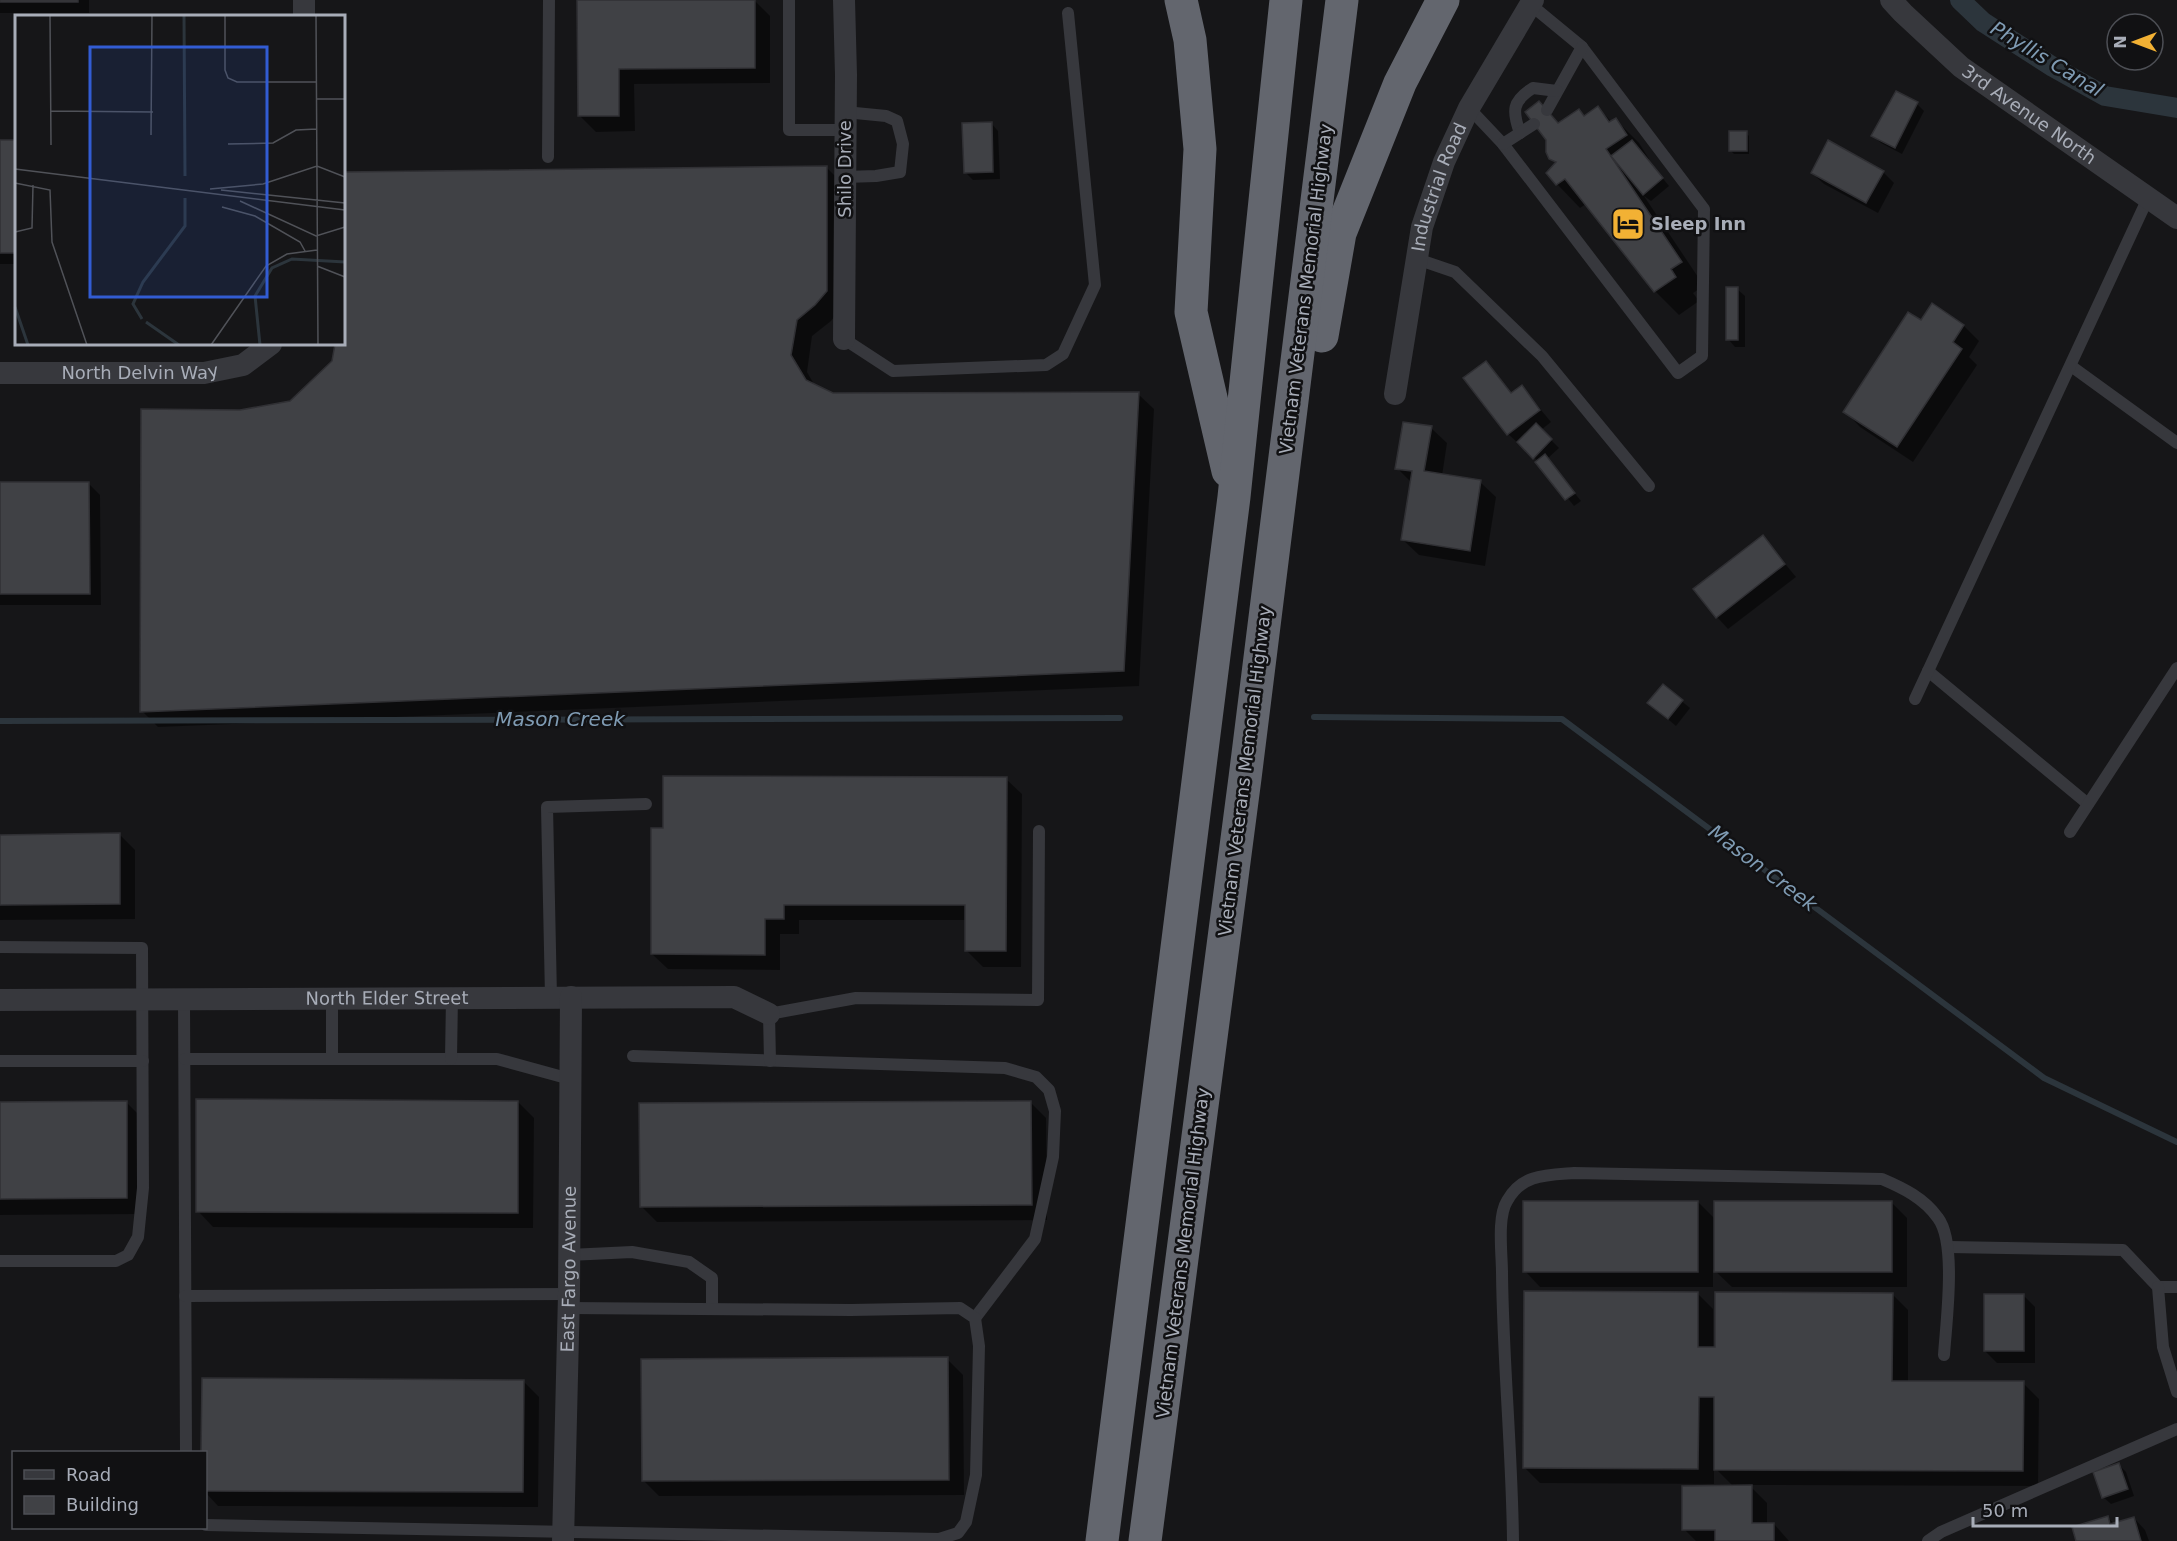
<svg xmlns="http://www.w3.org/2000/svg" width="2177" height="1541" viewBox="0 0 2177 1541" font-family="'DejaVu Sans',sans-serif">
<rect width="100%" height="100%" fill="#161618"/>
<g fill="#0007">
<rect x="0" y="0" width="89" height="13"/>
<path d="M754 0 770 16V83L634 84 635 131 596 132 580 116 579 2Z"/>
<path d="M1538 103 1560 124 1579 111 1585 117 1598 108 1612 122 1615 119 1639 143 1649 159 1648 160 1669 186 1651 201 1644 196 1704 286 1693 293 1699 301 1679 315 1655 291 1586 204 1580 208 1557 184V164L1551 158Z"/>
<path d="M1917 104 1924 111 1902 154 1881 143 1873 136Z"/>
<path d="M991 123 998 131 1000 179 973 180 965 172Z"/>
<path d="M1746 133 1749 136V154H1734L1731 151Z"/>
<rect x="0" y="141" width="16" height="123"/>
<path d="M826 167 842 183V307L831 321 812 336 807 372 815 386 833 395 1138 394 1154 409 1139 686 158 727 142 711 240 411 291 402 334 362 337 344H344V305L346 288 344 252V173Z"/>
<path d="M1883 172 1894 183 1878 213 1824 184 1812 173Z"/>
<path d="M1737 289 1745 296V347H1735L1728 339Z"/>
<path d="M1922 322 1964 326 1979 341 1969 357 1977 365 1913 462 1860 427 1845 411Z"/>
<path d="M1486 363 1513 394 1522 387 1551 422 1541 430 1559 448 1547 459 1581 501 1574 506 1538 461 1508 434 1465 379Z"/>
<path d="M1431 428 1447 443 1442 476 1480 482 1496 497 1485 566 1419 555 1403 540 1412 483 1397 468Z"/>
<path d="M88 483 100 495 101 605H0V484Z"/>
<path d="M1763 537 1796 577 1728 629 1717 617Z"/>
<path d="M1663 686 1690 708 1676 726 1657 710Z"/>
<path d="M1006 779 1022 794 1021 967H983L967 951V920H799V934H780V970L668 969 652 954 665 830Z"/>
<path d="M119 834 135 850V919L0 920V836Z"/>
<path d="M126 1102 142 1118V1214L0 1215V1103Z"/>
<path d="M518 1102 534 1118 533 1228 213 1227 198 1211Z"/>
<path d="M1031 1103 1046 1118 1047 1220 657 1222 641 1206Z"/>
<path d="M1698 1202 1716 1220 1891 1202 1907 1218V1287H1732L1713 1269V1287H1540L1525 1271Z"/>
<path d="M1697 1293 1713 1309V1347L1892 1294 1908 1310V1382L2023 1383 2039 1399 2038 1486 1749 1485 1767 1503V1524H1774L1789 1541H1696L1684 1529 1734 1487 1714 1467V1484L1540 1483 1525 1468Z"/>
<path d="M2024 1296 2035 1307V1363H1997L1985 1351Z"/>
<path d="M947 1359 963 1375 964 1495 659 1496 643 1480Z"/>
<path d="M203 1380 523 1381 539 1397 538 1507 218 1506 206 1493V1452H203Z"/>
<path d="M2119 1465 2126 1472 2134 1496 2111 1504 2103 1497Z"/>
<path d="M2107 1517 2115 1524 2134 1518 2145 1530 2149 1541H2078Z"/>
</g>
<g fill="none" stroke-linecap="round" stroke-linejoin="round">
<g stroke="#2c353c" stroke-width="6">
<path d="M1314 717 1562 719 2044 1078 2177 1142"/>
<path d="M0 721 1120 718"/>
</g>
<path stroke="#2c353c" stroke-width="20" d="M1960 0 1983 22 2053 67 2105 96 2177 108"/>
</g>
<g fill="#404145" stroke="#303034" stroke-width="1.5">
<rect x="0" y="0" width="78" height="2"/>
<path d="M577 0H755V68L619 69V116H578Z"/>
<path d="M1896 91 1918 102 1895 148 1871 136Z"/>
<path d="M1539 101 1558 123 1579 109 1584 116 1598 106 1609 122 1616 118 1627 135 1606 149 1682 262 1671 269 1676 277 1654 292 1565 179 1556 185 1546 173 1556 162 1549 159 1546 152V140L1525 112Z"/>
<path d="M992 122 993 172 964 173 962 123Z"/>
<rect x="1729" y="131" width="18" height="20"/>
<rect x="0" y="140" width="16" height="113"/>
<path d="M1632 140 1663 178 1643 195 1611 156Z"/>
<path d="M1828 140 1884 171 1866 203 1811 173Z"/>
<path d="M827 166V291L815 305 797 320 791 355 806 380 833 393 1139 392 1124 671 140 712 141 409 240 410 290 401 332 361 335 344H344V172Z"/>
<rect x="1726" y="287" width="12" height="53"/>
<path d="M1932 303 1964 325 1953 342 1962 349 1897 447 1843 412 1908 312 1921 320Z"/>
<path d="M1486 361 1511 393 1522 385 1540 410 1507 435 1463 378Z"/>
<path d="M1403 422 1432 426 1424 471 1481 480 1470 551 1401 540 1412 471 1395 469Z"/>
<path d="M1536 423 1552 439 1533 459 1517 442Z"/>
<path d="M1545 454 1575 493 1565 500 1535 462Z"/>
<path d="M0 482H89L90 594H0Z"/>
<path d="M1763 535 1785 564 1716 618 1693 589Z"/>
<path d="M1663 684 1683 700 1668 719 1647 703Z"/>
<path d="M663 776 1007 777 1006 951H965V905H784V919H765V955L651 954V828H663Z"/>
<path d="M120 833V904L0 905V835Z"/>
<path d="M196 1099 518 1101V1213L196 1212Z"/>
<path d="M127 1101V1198L0 1199V1102Z"/>
<path d="M1031 1101 1032 1205 640 1207 639 1103Z"/>
<rect x="1523" y="1201" width="175" height="71"/>
<rect x="1714" y="1201" width="178" height="71"/>
<path d="M1524 1291 1698 1292V1347H1715V1292L1893 1293 1892 1381H2024L2023 1471 1714 1470V1397H1699L1698 1469 1523 1468Z"/>
<rect x="1984" y="1294" width="40" height="57"/>
<path d="M948 1357 949 1480 642 1481 641 1359Z"/>
<path d="M202 1378 524 1380 523 1492 206 1491V1452H201Z"/>
<path d="M2119 1463 2128 1489 2102 1498 2093 1472Z"/>
<path d="M1752 1485V1523H1774V1541H1715V1530H1682V1486Z"/>
<path d="M2108 1516 2110 1524 2134 1517 2141 1541H2076L2072 1527Z"/>
</g>
<g fill="none" stroke-linecap="round" stroke-linejoin="round">
<g stroke="#37383d" stroke-width="12">
<path d="M789 0V130H845"/>
<path d="M1469 108 1503 144 1678 373 1702 356 1704 209 1582 47 1531 5"/>
<path d="M1547 110 1582 47"/>
<path d="M1520 133C1512 111 1512 101 1533 88L1557 91"/>
<path d="M1503 144 1534 124"/>
<path d="M548 157 549 0"/>
<path d="M845 177 876 176 900 172 903 144 897 121 886 116 845 112"/>
<path d="M1417 259 1455 272 1542 356 1649 486"/>
<path d="M844 339 893 371 1046 365 1063 354 1095 285 1068 13"/>
<path d="M2071 366 2177 443"/>
<path d="M1928 671 2088 804"/>
<path d="M1915 699 2148 198"/>
<path d="M2070 832 2177 668"/>
<path d="M0 947 142 948 143 1188 138 1237 128 1255 116 1261H0"/>
<path d="M551 997 547 807 646 804"/>
<path d="M332 998V1059"/>
<path d="M184 999 186 1452"/>
<path d="M633 1056 1005 1068 1036 1077 1049 1090 1055 1111 1053 1157 1035 1239 975 1318"/>
<path d="M185 1059H497L570 1079"/>
<path d="M451 1059 452 997"/>
<path d="M0 1061H143"/>
<path d="M770 1061 769 1014 856 998 1038 1000 1039 831"/>
<path d="M1949 1247 2123 1250 2158 1287H2177"/>
<path d="M569 1255 632 1252 689 1262 712 1278V1309"/>
<path d="M2158 1287 2163 1347 2177 1392"/>
<path d="M185 1296 569 1294"/>
<path d="M206 1525 939 1539 958 1533 966 1522 976 1475 979 1346 975 1318 960 1308 851 1310 568 1308"/>
<path d="M1513 1541C1512 1451 1503 1362 1502 1273 1502 1254 1497 1217 1507 1201 1522 1174 1546 1175 1574 1173L1882 1179C1903 1188 1924 1198 1938 1218 1957 1243 1946 1323 1944 1355"/>
<path d="M1928 1541 1941 1532 2177 1429"/>
</g>
<g stroke="#37383d" stroke-width="22">
<path d="M844 0 846 75 844 339"/>
<path id="s1" d="M1891 0 1903 13 1961 67 2177 218"/>
<path d="M304 16V0"/>
<path id="s2" d="M0 373H204L243 365 271 344"/>
<path id="s3" d="M1395 394 1422 227 1444 162 1469 108 1533 0"/>
<path id="s4" d="M0 1000 734 997 769 1014"/>
<path id="s5" d="M563 1541 569 1294 571 997"/>
</g>
<g stroke="#63666e" stroke-width="33">
<path d="M1181 0 1190 40 1200 149 1191 312 1228 471"/>
<path d="M1322 336 1340 233 1400 83 1443 0"/>
<path d="M1102 1541 1234 497 1286 0"/>
<path d="M1145 1541 1245 778 1342 0"/>
</g>
</g>
<defs>
<symbol id="hotel-square" viewBox="-11 -11 22 22"><rect x="-9" y="-9" width="18" height="18" rx="4" fill="#f2b134" stroke="#111113"/><path d="M-6-4.5h1.5V1H6V5H4.5V3h-9V5H-6ZM-4 0a1.8 1.8 0 1 1 3.6 0ZM.5 0V-2.5h3Q6-2.5 6 0Z" fill="#111"/></symbol>
</defs>
<g fill-rule="evenodd">
<use href="#hotel-square" x="1609" y="205" width="38" height="38"/>
</g>
<g text-anchor="middle" stroke-width="5" stroke-linejoin="round" paint-order="stroke">
<g font-size="18" fill="#a8adb8" stroke="#111113">
<text dy="6" stroke="none"><textPath href="#s1" startOffset="180">3rd Avenue North</textPath></text>
<text transform="translate(845 169) rotate(-90)" y="6">Shilo Drive</text>
<text dy="6" stroke="none"><textPath href="#s3" startOffset="212">Industrial Road</textPath></text>
<text transform="translate(1306 289) rotate(-83)" y="6">Vietnam Veterans Memorial Highway</text>
<text dy="6" stroke="none"><textPath href="#s2" startOffset="140">North Delvin Way</textPath></text>
<text transform="translate(1245 771) rotate(-83)" y="6">Vietnam Veterans Memorial Highway</text>
<text dy="6" stroke="none"><textPath href="#s4" startOffset="387">North Elder Street</textPath></text>
<text transform="translate(1183 1253) rotate(-83)" y="6">Vietnam Veterans Memorial Highway</text>
<text dy="6" stroke="none"><textPath href="#s5" startOffset="272">East Fargo Avenue</textPath></text>
</g>
<g font-size="18" font-weight="bold" fill="#a8adb8" stroke="#111113" text-anchor="start">
<text x="1651" y="230">Sleep Inn</text>
</g>
<g font-size="20" font-style="italic" fill="#7f9bb3" stroke="#111113">
<text transform="translate(2047 59) rotate(31)" y="7">Phyllis Canal</text>
<text x="560" y="726">Mason Creek</text>
<text transform="translate(1763 868) rotate(37)" y="7">Mason Creek</text>
</g>
</g>
<g transform="translate(15 15)">
<rect width="330" height="330" fill="#161618"/>
<path fill="none" stroke="#2c353c" stroke-width="3" d="M169 0 170 161M0 292 13 330M127 304 118 289 128 267 170 211V183M131 307 164 330M245 330 240 281 257 253 277 244 330 247"/>
<path fill="none" stroke="#505258" stroke-width="1.5" d="M35 0 36 130M210 0V55L213 63 222 67H302M301 0 303 330M302 84H330M36 96 138 97M136 120 137 0M213 129 258 128 281 115 302 114M0 154 330 195M0 168 35 175 37 227 72 330M195 174 248 169 302 151 330 162M206 175 330 188M225 186 301 221 330 212M207 192 240 201 285 227 290 236M0 217 17 213 18 170M302 251 330 262M196 330 251 251 272 239 302 235"/>
<path fill="#325cd3" fill-opacity="0.15" stroke="#325cd3" stroke-width="3" d="M75 32H252V282H75Z"/>
<rect width="330" height="330" fill="none" stroke="#a8adb8" stroke-width="3"/>
</g>
<rect x="12" y="1451" width="195" height="78" fill="#111113" stroke="#4d4f55" stroke-width="1.5"/>
<rect x="24" y="1470" width="30" height="9" fill="#37383d" stroke="#4d4f55" stroke-width="1.5"/>
<text x="66" y="1481" font-size="18" fill="#a8adb8">Road</text>
<rect x="24" y="1496" width="30" height="18" fill="#404145" stroke="#4d4f55" stroke-width="1.5"/>
<text x="66" y="1511" font-size="18" fill="#a8adb8">Building</text>
<g transform="translate(2135 42) rotate(270)"><circle r="28" fill="#111113" stroke="#4d4f55" stroke-width="1.5"/>
<path d="M0-4.5L10 22L0 15L-10 22Z" fill="#f2b134"/>
<text y="-9" font-size="16" font-weight="bold" text-anchor="middle" fill="#a8adb8">N</text>
</g>
<path d="M1973 1517v9h144v-9" fill="none" stroke="#a8adb8" stroke-width="3"/>
<text x="1982" y="1517" font-size="18" fill="#a8adb8" stroke="#111113" stroke-width="4.5" paint-order="stroke">50 m</text>
</svg>
